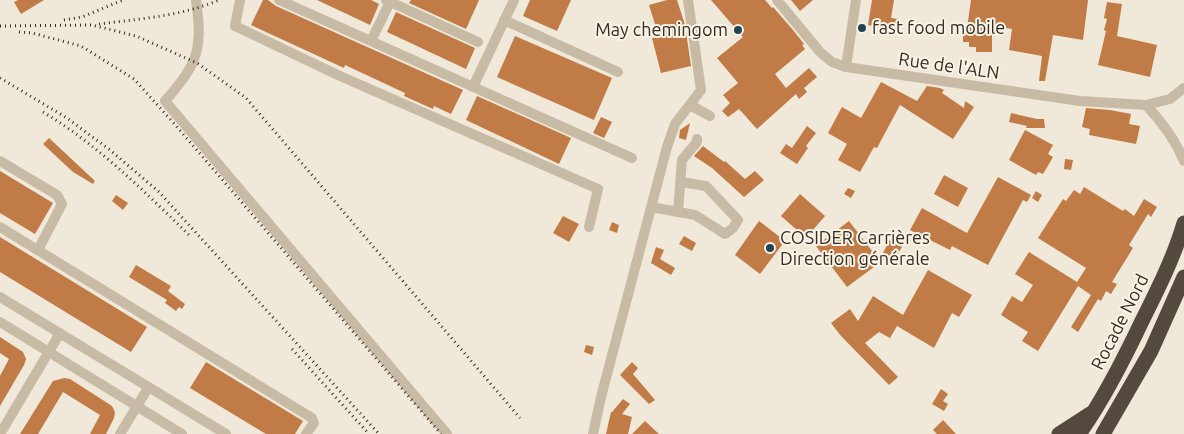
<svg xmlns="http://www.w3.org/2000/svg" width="1184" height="434" viewBox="0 0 1184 434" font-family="Ubuntu,sans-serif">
<rect width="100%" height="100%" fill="#f0e9d9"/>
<g fill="#c07b46">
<path d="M18 0H44L21 14 14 2Z"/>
<path d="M263 0H268L276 6 463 90 451 114 434 106 433 109 404 96 405 93 345 65 344 68 251 25Z"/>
<path d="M317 0H371L379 4 370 25Z"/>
<path d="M411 0H479L466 29 409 3Z"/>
<path d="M530 0H571L557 31 523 16Z"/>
<path d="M667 0H677L685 25 691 66 661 73 652 38 659 37 649 5Z"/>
<path d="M711 0H765L772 8 773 7 793 30 804 44 802 45 805 49 775 74 786 88 809 68 817 77 804 88 807 92 799 99 796 94 757 129 739 109 728 117 722 111 730 103 723 95 738 83 717 58 743 37Z"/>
<path d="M791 0H813L800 11Z"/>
<path d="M872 0H894L891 18 898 19 896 30 868 25Z"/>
<path d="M971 0H1088L1083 40 1053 35 1045 81H1039L1042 56 1009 50 1012 29 992 26V52H976V47H969V42H963V28H967Z"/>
<path d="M1107 2 1122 4 1117 36 1157 45 1150 77 1098 65 1106 31 1104 30 1107 19 1104 18Z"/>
<path d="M396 12 475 48 466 69 387 32Z"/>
<path d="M515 36 612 78 594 120 497 77Z"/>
<path d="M881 82 917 101 927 86 940 88 944 90 942 93 964 108 965 101 974 107 953 139 900 105 877 148 874 147 860 172 838 160 847 144 828 133 842 107 861 118Z"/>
<path d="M477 96 571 138 559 164 466 120Z"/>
<path d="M1086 108 1110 110 1131 114 1129 124 1140 126 1136 144 1089 135 1090 129 1082 127Z"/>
<path d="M1011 113 1037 119H1044L1045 128H1026L1027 126 1009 122Z"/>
<path d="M601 117 612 122 604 138 593 133Z"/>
<path d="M690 123 686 140 679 138 680 130Z"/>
<path d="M807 126 816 133 806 146 808 148 797 164 780 153 786 144 792 148Z"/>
<path d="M1025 130 1053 145 1048 154 1053 157 1043 174 1038 172 1036 175 1009 160Z"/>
<path d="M49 138 95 181 93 184 73 172 43 144Z"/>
<path d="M703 146 724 162 725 161 745 179 755 171 764 180 744 197 712 168 694 156Z"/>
<path d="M1065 159 1073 160 1071 170 1064 169Z"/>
<path d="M0 171 53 203 35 234 0 213Z"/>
<path d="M944 175 968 188 958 207 934 194Z"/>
<path d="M998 177 1031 195 1027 202 1023 200 988 265 952 246 950 250 910 230 922 208 967 233Z"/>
<path d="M1084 187 1123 211 1125 209 1134 216 1144 199 1157 207 1151 217 1148 214 1129 245 1133 248 1112 282 1117 284 1111 294 1106 291 1101 301 1098 299 1078 332 1071 327 1091 295 1078 286 1038 351 1022 341 1028 332 1001 315 1012 296 1022 302 1033 285 1015 274 1029 252 1077 282 1086 268 1038 238 1063 199 1066 201 1074 190 1080 194Z"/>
<path d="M848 188 855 191 851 198 844 194Z"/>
<path d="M1036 191 1042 195 1038 202 1032 198Z"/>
<path d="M800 194 825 216 806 238 781 216Z"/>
<path d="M116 195 128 203 123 210 112 201Z"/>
<path d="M563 216 579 224 569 242 553 233Z"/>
<path d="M759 221 785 241 760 274 735 255Z"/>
<path d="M849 221 879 260 890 240 902 247 895 258 890 255 847 287 816 246Z"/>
<path d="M612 222 619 225 617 233 609 230Z"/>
<path d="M684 236 696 243 692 251 679 244Z"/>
<path d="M0 237 147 327 131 352 0 272Z"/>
<path d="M656 247 664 250 660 259 675 268 671 275 651 263Z"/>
<path d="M136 265 171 286 168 291 185 304 182 309 179 307 176 311 165 303 167 300 129 277Z"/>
<path d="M928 270 972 295 959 317 952 313 934 348 897 326 890 338 879 332 865 343 898 377 889 385 841 336 831 323 850 309 858 321 873 296 903 315Z"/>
<path d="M0 337 23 352 26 359 24 365 0 406V376L9 359 0 353Z"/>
<path d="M586 345 594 347 592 355 584 352Z"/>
<path d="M206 362 303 421 295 434H266L190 388Z"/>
<path d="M632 362 638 368 633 374 655 400 649 404 620 375Z"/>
<path d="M64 378 70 379 112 406 115 412 114 418 106 434H90L100 415 63 392 38 434H20L53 381Z"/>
<path d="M941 389 948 394 943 401 948 404 944 411 932 404Z"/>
<path d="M623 399 630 404 622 414 632 417 628 434H606L611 412H612Z"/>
<path d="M943 420 956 434H937L933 430Z"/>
<path d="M645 421 659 434H632Z"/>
</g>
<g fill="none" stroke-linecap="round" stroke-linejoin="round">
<g stroke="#c7bba5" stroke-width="10">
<path d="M196 0C199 22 202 46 191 66 185 79 174 90 165 101L447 434"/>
<path d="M240 0 235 26 340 76 598 189 589 227"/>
<path d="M279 0 632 158"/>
<path d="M386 0 478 42"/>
<path d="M777 0 820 52 832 62 846 67 1080 101 1146 105 1170 99 1184 88"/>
<path d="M504 20 618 72"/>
<path d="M371 41 390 2"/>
<path d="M846 67 856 0"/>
<path d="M473 87 514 0"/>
<path d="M690 105 710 116"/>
<path d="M1146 105C1162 122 1175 139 1184 161"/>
<path d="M0 161 57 195 62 204 38 250"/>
<path d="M651 207 695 215 725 234 733 228 738 220 706 186 681 182"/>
<path d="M678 212 682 160 697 142V139"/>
<path d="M0 227 312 418 314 423 306 434"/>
<path d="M0 297 226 434"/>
<path d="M0 322 182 434"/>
<path d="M0 434 60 333"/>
<path d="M120 434 148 388"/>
<path d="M593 434 601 397 667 147 675 124 701 90 688 0"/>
</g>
<g stroke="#54493e" stroke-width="15">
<path d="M1059 434 1090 414"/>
<path d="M1079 434C1104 399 1124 359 1142 321 1158 289 1174 257 1184 223"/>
<path d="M1103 434 1151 351 1184 277"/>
</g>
<g stroke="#332d26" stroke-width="3" stroke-dasharray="1 4" stroke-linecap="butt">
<path d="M64 20 82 17 123 0"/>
<path d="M99 24C139 19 182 16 219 0"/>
<path d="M0 26 92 25 136 36 197 63 246 98 520 418"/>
<path d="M19 32 32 33 81 46 134 79 171 120 441 434"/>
<path d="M0 78 67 118 110 150 159 192 379 434"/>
<path d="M43 112C98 145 144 191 190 236"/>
<path d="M292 349 369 434"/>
</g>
</g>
<g fill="#1e4552" stroke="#f8f3e4" stroke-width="2">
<circle cx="862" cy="28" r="5"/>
<circle cx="738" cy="30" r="5"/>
<circle cx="770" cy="248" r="5"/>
</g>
<g text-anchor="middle" stroke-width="4" stroke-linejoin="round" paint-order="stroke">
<g font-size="18" fill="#332d26" stroke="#f8f3e4" text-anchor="start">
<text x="872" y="34">fast food mobile</text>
<text x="728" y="36" text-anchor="end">May chemingom</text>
<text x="780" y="244">COSIDER Carrières<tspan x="780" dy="21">Direction générale</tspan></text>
</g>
<g font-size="18" fill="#332d26" stroke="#f8f3e4">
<text transform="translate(949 66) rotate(8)" y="6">Rue de l'ALN</text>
<text transform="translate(1120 322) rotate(-63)" y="6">Rocade Nord</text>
</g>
</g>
</svg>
